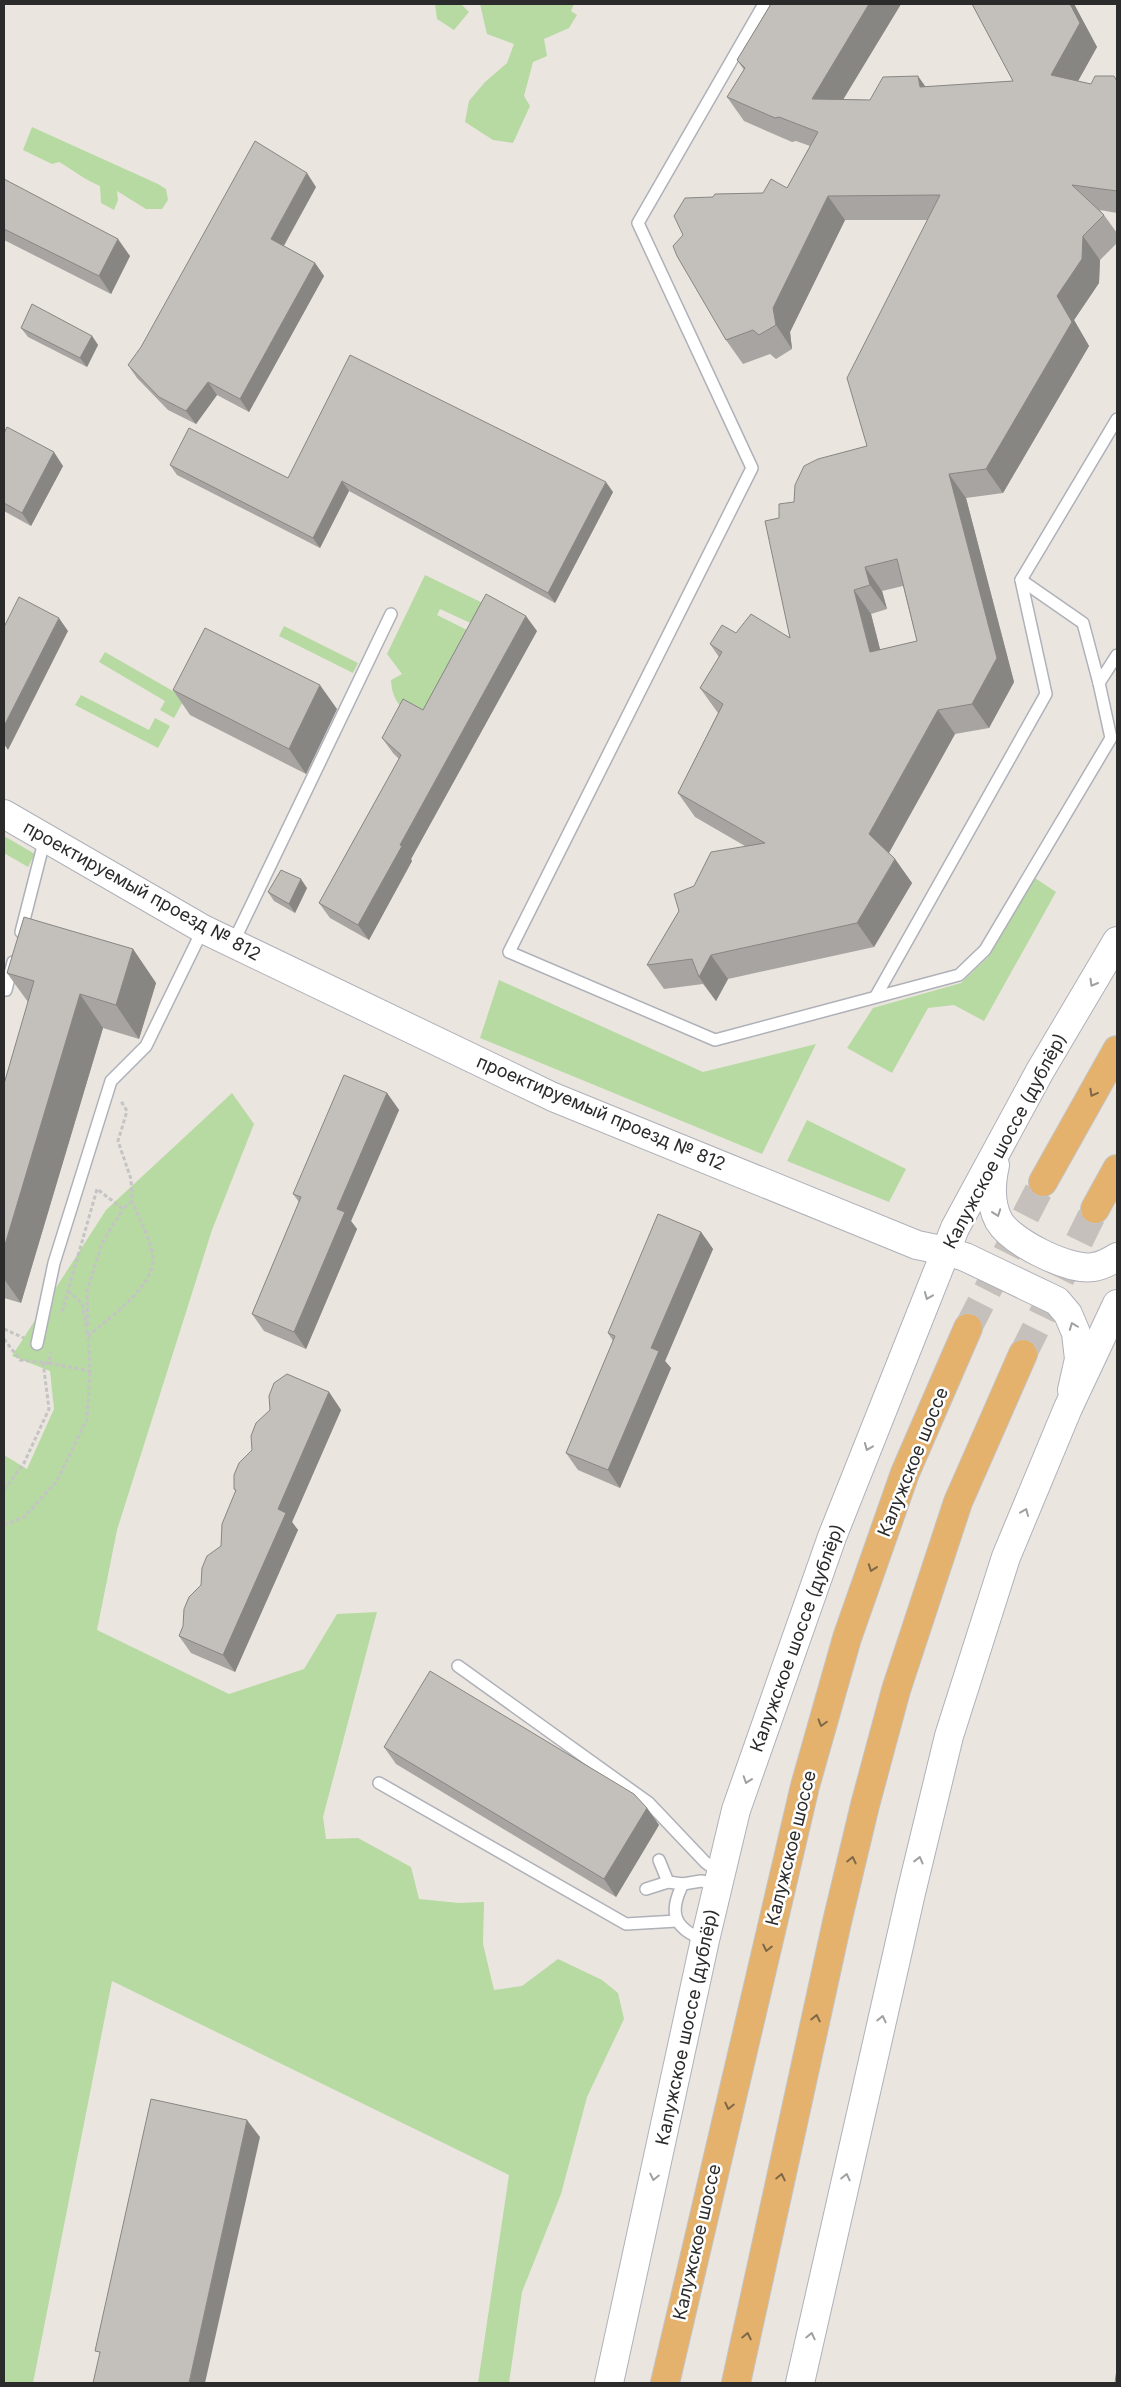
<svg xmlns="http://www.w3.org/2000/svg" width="1121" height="2387" viewBox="0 0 1121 2387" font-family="Inter,sans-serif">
<rect width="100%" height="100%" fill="#ebe5df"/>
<g fill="#b6daa2">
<path d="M435 4H461L469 12 454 30 437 19Z"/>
<path d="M480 4H574L571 11 577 15 569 28 544 39 547 56 533 62 524 96 530 106 513 143 493 140 465 122 469 101 485 82 507 63 514 44 487 34Z"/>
<path d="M32 127 158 184 166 189 168 200 162 209H146L117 191 118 200 114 210 101 203 100 186C85 180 73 170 59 162L52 164 23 150Z"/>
<path d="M425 575 489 606 479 627 440 609 437 615 467 630 427 712 408 713C396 703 392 696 391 680L402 674 387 654Z"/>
<path d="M284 626 358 663 353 673 279 636Z"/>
<path d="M105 652 185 698 174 718 160 710 165 701 99 662Z"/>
<path d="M81 695 149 730 155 718 170 726 158 748 75 705Z"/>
<path d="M4 836 35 854 28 867 4 853Z"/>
<path d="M1035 878 1056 892 984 1021 954 1005 928 1008 892 1073 847 1048 873 1008 961 983 988 957Z"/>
<path d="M499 980 703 1072 816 1044 762 1154 480 1038Z"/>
<path d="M232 1093 254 1124 212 1230 117 1530 97 1630 229 1694 304 1669 337 1614 377 1612 323 1817 326 1839 358 1838 411 1867 419 1899 459 1903 484 1902 483 1944 494 1990 522 1986 558 1959 602 1980 618 1993 624 2019 587 2097 561 2194 522 2292 509 2383H478L509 2175 112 1981 33 2383H4V1455L27 1469 54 1409 50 1371 12 1356 106 1210Z"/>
<path d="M807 1120 906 1169 889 1202 787 1161Z"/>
</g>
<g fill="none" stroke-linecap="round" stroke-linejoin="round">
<g stroke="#c5c0bb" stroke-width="28" stroke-dasharray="28 14" stroke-linecap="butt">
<path d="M968 1328 1043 1182"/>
<path d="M1023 1354 1095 1209"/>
</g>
<defs>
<g id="service">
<path d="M764 4 638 223 752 468 509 952 715 1040 959 975 985 950 1111 738 1099 683 1117 655"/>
<path d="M1021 580 1083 623 1099 683"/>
<path d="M21 932 45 838"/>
<path d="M233 943 391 614"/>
<path d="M4 990H6L13 962"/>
<path d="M876 996 1046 694 1021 580 1117 419"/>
<path d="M37 1344 54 1263 111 1081 146 1046 203 929"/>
<path d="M458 1666 649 1803 705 1862 720 1873"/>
<path d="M379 1783 626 1924 677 1921"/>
<path d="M659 1860 668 1882"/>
<path d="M646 1889 668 1882 683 1884"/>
<path d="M705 1940C674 1929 668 1913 683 1884L701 1881 718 1884"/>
</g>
<path id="tertiary" d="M4 814 203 929 553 1097 917 1245 946 1251 965 1257 1057 1301 1068 1314 1076 1333 1079 1359 1072 1390"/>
<g id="secondary">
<path d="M995 1165C991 1183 989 1203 999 1221 1011 1242 1069 1271 1093 1267 1102 1266 1109 1262 1117 1257"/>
<path d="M609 2383 705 1940 736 1810 832 1537 955 1228 1040 1071 1117 941"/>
<path d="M800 2383 911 1893 949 1736 1006 1557 1068 1408 1117 1304"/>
</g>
<g id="trunk">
<path d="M1043 1182 1117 1050"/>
<path d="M1095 1209 1117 1169"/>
<path d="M665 2383 805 1786 847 1638 905 1473 968 1328"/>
<path d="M736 2383 837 1922 865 1805 896 1690 958 1502 1023 1354"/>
</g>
</defs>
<use href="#service" stroke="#afb1b9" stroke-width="14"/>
<use href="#tertiary" stroke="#afb1b9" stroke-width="30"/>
<use href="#secondary" stroke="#afb1b9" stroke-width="30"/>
<use href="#trunk" stroke="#c4c4c4" stroke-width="30"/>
<g stroke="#c4c4c4" stroke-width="3" stroke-dasharray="4 2.5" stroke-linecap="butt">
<path d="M68 1291 82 1303 88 1336C108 1319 155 1286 153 1258 152 1242 138 1216 132 1201"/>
<path d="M62 1312 97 1189 123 1209 132 1201 131 1179 118 1141 127 1111 121 1101"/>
<path d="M88 1325 87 1291 102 1243 123 1209"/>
<path d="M4 1329 24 1338"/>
<path d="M4 1339 20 1360 49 1363 51 1352"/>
<path d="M49 1363 90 1371 88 1334"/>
<path d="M4 1490 24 1463 49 1409 43 1362"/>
<path d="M4 1525 24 1517 57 1481 87 1419 90 1371"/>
</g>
<use href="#service" stroke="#fff" stroke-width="11"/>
<use href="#tertiary" stroke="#fff" stroke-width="28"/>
<use href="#secondary" stroke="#fff" stroke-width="28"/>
<use href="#trunk" stroke="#e4b26c" stroke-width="28"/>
</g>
<g fill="#a8a4a1" fill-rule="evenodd">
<path d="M771 4H901L843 99 870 100 925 87 1013 81 972 4H1074L1097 47 1078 81 1091 84 1117 80V213L1100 210 1104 215 1117 233V243L1100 260 1099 283 1074 320 1089 346 1003 493 966 498 1014 682 989 728 955 734 889 853 895 859 912 883 874 947 728 979 716 1001 703 984 664 989 647 965 694 886 745 846 695 817 678 793 718 713 700 688 719 657 710 644 736 633 790 638 779 518 794 502 867 446 928 220H845L790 332 792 349 776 359 770 354 743 364 726 340 683 235 713 197 763 193 787 188 810 146 796 141 792 142 744 121 727 97 744 70 737 60ZM903 586 917 641 880 650 871 614 887 609 882 591Z"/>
<path d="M4 179 130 256 111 294 4 240Z"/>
<path d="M316 187 284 246 315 263 324 276 249 412 217 395 196 424 168 410 137 378 128 365Z"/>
<path d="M21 328 92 336 98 345 87 367 28 337Z"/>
<path d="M4 433 63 466 31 526 4 511Z"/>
<path d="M170 465 288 478 613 492 555 603 349 491 320 548 177 475Z"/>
<path d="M537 631 411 859 412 861 369 940 330 918 319 903 399 759 393 753 382 738Z"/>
<path d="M173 690 337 709 306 774 190 715Z"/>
<path d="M307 888 295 913 274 901 268 892Z"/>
<path d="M133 949 156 983 139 1039 103 1028 21 1303 4 1298V1084L28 1002 7 973Z"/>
<path d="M387 1093 399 1110 351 1221 357 1229 306 1349 264 1331 252 1314 299 1202 293 1194Z"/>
<path d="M701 1232 713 1249 665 1361 671 1368 620 1488 578 1470 566 1453 613 1341 608 1333Z"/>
<path d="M329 1392 341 1410 292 1522 298 1530 235 1672 191 1653 179 1636 201 1585 221 1546 236 1492 234 1489Z"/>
<path d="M384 1747 647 1808 659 1825 616 1897 396 1764Z"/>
</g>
<g fill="#888683">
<path d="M869 4H901L829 123 812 99Z"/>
<path d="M1070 4H1074L1097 47 1068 99 1051 75Z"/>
<path d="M918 76 935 100 920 87Z"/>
<path d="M307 173 316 187 280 252 271 239Z"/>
<path d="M828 196 845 220 790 332 792 349 776 325 773 308Z"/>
<path d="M1083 236 1100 260 1099 283 1074 320 1089 346 1003 493 986 469 1057 296Z"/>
<path d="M118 239 130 256 111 294 99 276Z"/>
<path d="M315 263 324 276 249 412 240 399Z"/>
<path d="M92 336 98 345 87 367 80 358Z"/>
<path d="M208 382 217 395 196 424 186 411Z"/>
<path d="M54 452 63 466 31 526 22 513Z"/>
<path d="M949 474 966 498 1014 682 989 728 972 704Z"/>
<path d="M342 481 349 491 320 548 313 538Z"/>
<path d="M606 482 613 492 555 603 548 593Z"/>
<path d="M865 567 882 591 887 609 870 585Z"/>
<path d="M854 590 871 614 887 676 870 652Z"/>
<path d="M526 616 537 631 411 859 412 861 369 940 358 925 400 845Z"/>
<path d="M59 618 68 631 8 750 4 744V726Z"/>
<path d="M320 685 337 709 306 774 289 749Z"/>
<path d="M938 710 955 734 886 858 869 834Z"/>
<path d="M895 859 912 883 874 947 857 923Z"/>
<path d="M301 879 307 888 295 913 289 904Z"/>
<path d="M133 949 156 983 139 1039 116 1005Z"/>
<path d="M711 955 728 979 716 1001 699 977Z"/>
<path d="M80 994 103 1028 21 1303 4 1279V1248Z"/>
<path d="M387 1093 399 1110 351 1221 357 1229 306 1349 294 1332 337 1209Z"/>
<path d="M701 1232 713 1249 665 1361 671 1368 620 1488 608 1470 651 1348Z"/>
<path d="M329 1392 341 1410 292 1522 298 1530 235 1672 223 1655 278 1509Z"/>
<path d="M647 1808 659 1825 616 1897 604 1879Z"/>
<path d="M247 2120 260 2137 205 2383H189Z"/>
</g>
<g fill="#c3bfbb" stroke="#888683" fill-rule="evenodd">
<path d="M771 4H869L812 99 870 100 883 77 918 76 920 87 1013 81 972 4H1070L1080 23 1051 75 1091 84 1095 76H1114L1117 81V191L1072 185 1104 215 1083 236 1082 259 1057 296 1072 322 986 469 949 474 997 658 972 704 938 710 869 834 895 859 857 923 711 955 699 977 692 959 647 965 679 911 674 894 694 886 711 852 765 843 678 793 723 704 700 688 722 652 710 644 722 625 736 633 751 614 790 638 765 521 779 518V504L794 502 795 485 804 466 818 459 867 446 847 378 940 195 828 196 773 308 776 325 759 335 753 330 726 340 677 256 673 246 683 235 674 216 685 198 713 197 715 194 763 193 771 179 787 188 818 132 779 117 775 118 727 97 745 68 737 60ZM897 559 917 641 870 652 854 590 870 585 865 567Z"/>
<path d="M255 141 307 173 271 239 315 263 240 399 208 382 186 411 159 397 128 365 141 347Z"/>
<path d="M4 179 118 239 99 276 4 229Z"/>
<path d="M32 304 92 336 80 358 21 328Z"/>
<path d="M350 355 606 482 548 593 342 481 313 538 170 465 189 428 288 478Z"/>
<path d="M7 427 54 452 22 513 4 503V433Z"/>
<path d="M486 594 526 616 400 845 402 846 358 925 319 903 401 755 382 738 403 699 423 710Z"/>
<path d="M19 597 59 618 4 726V627Z"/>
<path d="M205 628 320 685 289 749 173 690Z"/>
<path d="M281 870 301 879 289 904 268 892Z"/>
<path d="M24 917 133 949 116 1005 80 994 4 1248V1084L34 981 7 973Z"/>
<path d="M344 1075 387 1093 337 1209 345 1212 294 1332 252 1314 301 1197 293 1194Z"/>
<path d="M658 1214 701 1232 651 1348 659 1351 608 1470 566 1453 615 1336 608 1333Z"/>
<path d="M287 1374 329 1392 278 1509 286 1513 223 1655 179 1636 183 1626 184 1609 189 1597 201 1585 202 1568 207 1556 221 1546 222 1524 236 1490 234 1489V1475L239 1463 252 1450 251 1436 256 1423 270 1410 269 1396 274 1383Z"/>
<path d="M430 1671 634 1794 647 1808 604 1879 384 1747Z"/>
<path d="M151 2099 247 2120 189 2383H93L100 2352 95 2351Z"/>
<path d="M1117 2369V2383H1115Z"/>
</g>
<defs><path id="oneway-chevron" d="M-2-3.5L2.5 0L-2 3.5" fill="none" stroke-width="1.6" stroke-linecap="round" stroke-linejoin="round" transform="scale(1.25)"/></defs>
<g stroke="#a0a0a0">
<use href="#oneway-chevron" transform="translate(1093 983) rotate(120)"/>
<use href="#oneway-chevron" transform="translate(997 1213) rotate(70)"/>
<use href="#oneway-chevron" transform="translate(928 1296) rotate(112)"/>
<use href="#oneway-chevron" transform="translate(1073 1326) rotate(-111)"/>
<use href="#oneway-chevron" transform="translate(868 1447) rotate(112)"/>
<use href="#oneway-chevron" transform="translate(1025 1512) rotate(-67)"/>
<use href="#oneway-chevron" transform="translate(747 1780) rotate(109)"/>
<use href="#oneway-chevron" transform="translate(919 1860) rotate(-76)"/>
<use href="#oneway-chevron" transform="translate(882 2019) rotate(-77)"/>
<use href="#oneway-chevron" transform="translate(654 2177) rotate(102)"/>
<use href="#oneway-chevron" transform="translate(846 2177) rotate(-77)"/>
<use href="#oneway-chevron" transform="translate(811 2336) rotate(-77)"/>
</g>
<g stroke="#7e6848">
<use href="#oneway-chevron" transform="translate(1093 1093) rotate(119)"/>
<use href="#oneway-chevron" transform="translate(872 1568) rotate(110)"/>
<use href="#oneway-chevron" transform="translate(822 1723) rotate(106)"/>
<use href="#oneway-chevron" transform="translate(852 1860) rotate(-77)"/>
<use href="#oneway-chevron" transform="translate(767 1948) rotate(103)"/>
<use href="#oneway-chevron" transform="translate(816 2018) rotate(-78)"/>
<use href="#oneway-chevron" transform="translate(729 2106) rotate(103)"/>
<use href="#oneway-chevron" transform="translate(781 2177) rotate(-78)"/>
<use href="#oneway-chevron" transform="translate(747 2336) rotate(-78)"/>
</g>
<g text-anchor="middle" stroke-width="5" stroke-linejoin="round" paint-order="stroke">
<g font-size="18" fill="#2b2b2b" stroke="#fff">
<text transform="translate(142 891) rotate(29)" y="6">проектируемый проезд № 812</text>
<text transform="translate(601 1113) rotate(23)" y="6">проектируемый проезд № 812</text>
<text transform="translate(1005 1141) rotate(-62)" y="6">Калужское шоссе (дублёр)</text>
<text transform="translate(913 1462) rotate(-68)" y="6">Калужское шоссе</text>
<text transform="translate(797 1638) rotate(-70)" y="6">Калужское шоссе (дублёр)</text>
<text transform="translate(791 1848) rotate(-76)" y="6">Калужское шоссе</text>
<text transform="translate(687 2027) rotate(-78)" y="6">Калужское шоссе (дублёр)</text>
<text transform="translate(697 2242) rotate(-77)" y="6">Калужское шоссе</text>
</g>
</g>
<rect width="1121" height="2387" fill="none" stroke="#2b2b2b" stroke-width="10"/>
</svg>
